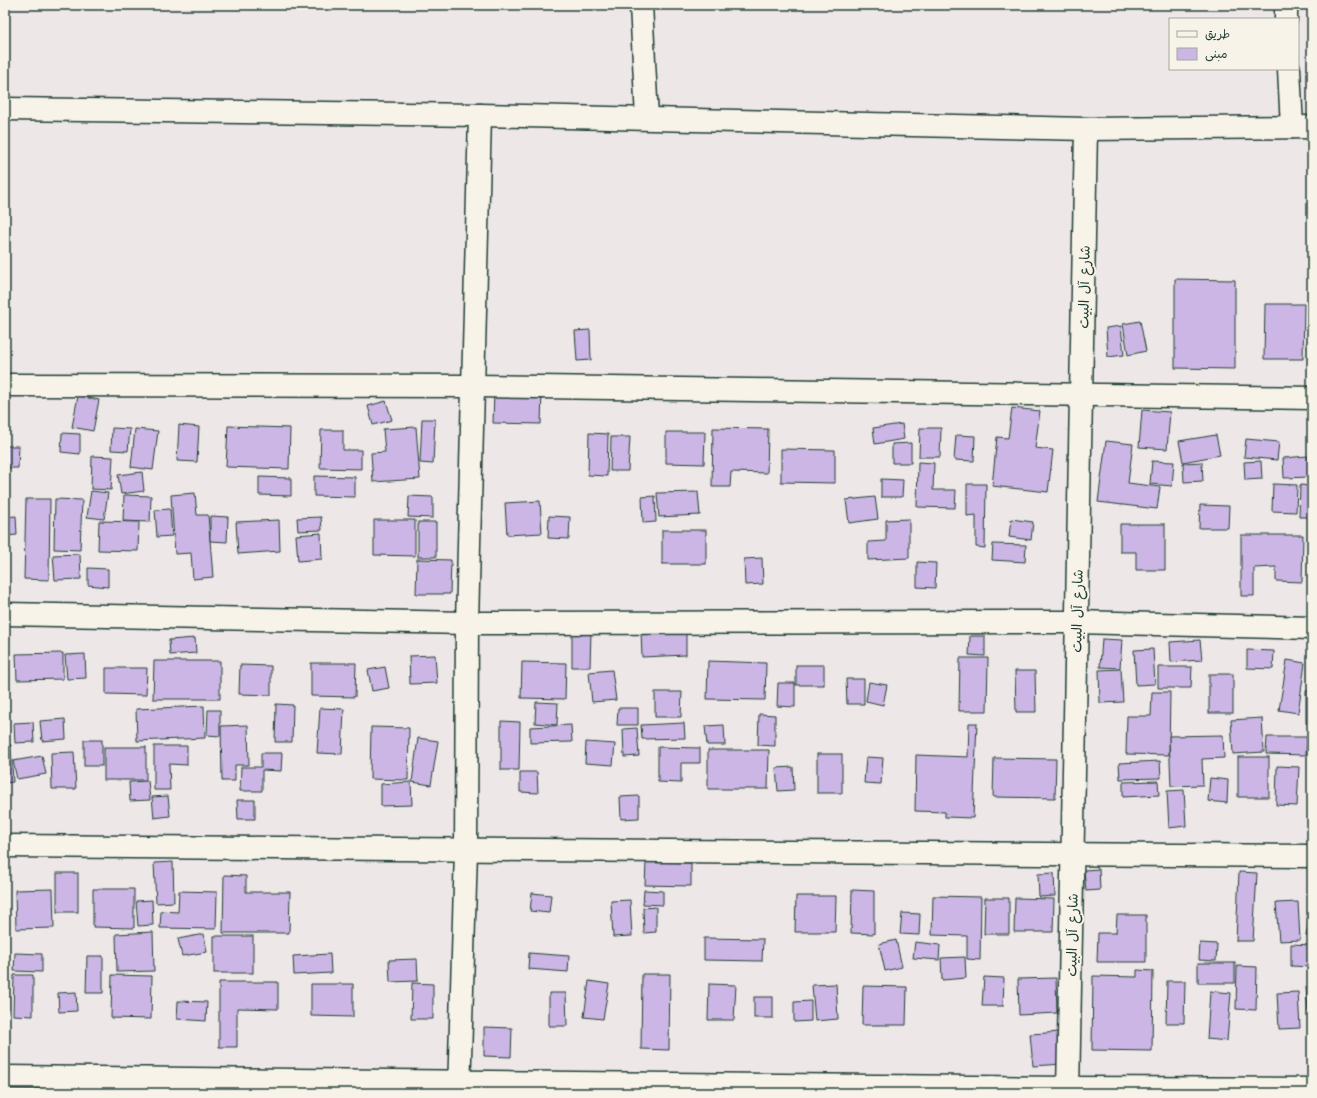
<svg xmlns="http://www.w3.org/2000/svg" width="1317" height="1098" viewBox="0 0 1317 1098" font-family="'Architects Daughter','Playpen Sans Arabic',sans-serif">
<rect width="100%" height="100%" fill="#eee7e7"/>
<filter id="ink" filterUnits="userSpaceOnUse"><feTurbulence type="fractalNoise" baseFrequency=".025" numOctaves="2"/><feDisplacementMap in="SourceGraphic" scale="8" xChannelSelector="R" yChannelSelector="G"/><feConvolveMatrix kernelMatrix="1 2 1 2 8 2 1 2 1" color-interpolation-filters="sRGB"/></filter>
<g filter="url(#ink)">
<g fill="#ccb6e5" stroke="#1f3d34">
<path d="M1175 279 1235 280V369L1175 368Z"/>
<path d="M1265 304H1304L1303 359H1264Z"/>
<path d="M1140 321 1146 351 1128 355 1123 324Z"/>
<path d="M1121 326 1124 355 1108 357 1106 328Z"/>
<path d="M590 330 591 360 577 361 575 331Z"/>
<path d="M494 391 542 392 541 424 493 423Z"/>
<path d="M78 396 99 400 93 431 72 427Z"/>
<path d="M386 401 392 420 373 425 368 406Z"/>
<path d="M1012 408 1040 411 1035 448 1053 450 1048 492 992 486 997 437 1008 438Z"/>
<path d="M1142 410 1170 412 1167 449 1139 447Z"/>
<path d="M422 419H435L433 464 420 463Z"/>
<path d="M902 424 904 439 875 444 873 428Z"/>
<path d="M179 425 199 427 197 462 177 461Z"/>
<path d="M228 426 290 428 289 469 226 467Z"/>
<path d="M416 427 420 479 373 482 371 453 385 452 383 429Z"/>
<path d="M112 428 130 429 128 451 111 450Z"/>
<path d="M713 428 768 429 767 473 731 472 730 487H712Z"/>
<path d="M920 428H941L940 457H919Z"/>
<path d="M135 429 158 431 153 470 131 467Z"/>
<path d="M321 430H343V450H361V469L320 468Z"/>
<path d="M666 432H705L704 464 666 463Z"/>
<path d="M62 433 80 434V454L61 452Z"/>
<path d="M589 433 608 434 607 476 588 475Z"/>
<path d="M956 435 975 436 974 461 954 460Z"/>
<path d="M1216 435 1220 455 1183 462 1179 441Z"/>
<path d="M611 437H630L628 471H610Z"/>
<path d="M1246 439 1279 442 1277 460 1244 457Z"/>
<path d="M1106 441 1133 444 1128 483 1160 487 1157 509 1098 502Z"/>
<path d="M911 443V463H892V444Z"/>
<path d="M5 446H19L18 468H5Z"/>
<path d="M781 449 835 450V483L781 482Z"/>
<path d="M92 456 113 457 111 490 91 489Z"/>
<path d="M1308 456 1309 477 1284 478 1283 458Z"/>
<path d="M1152 461 1174 462 1172 486 1150 484Z"/>
<path d="M1261 461 1262 479 1245 480 1244 462Z"/>
<path d="M918 462 934 463 933 490H956L955 508 917 507Z"/>
<path d="M1202 462 1203 481 1184 482 1183 463Z"/>
<path d="M142 472 144 491 121 494 118 475Z"/>
<path d="M314 476 355 477V497L314 496Z"/>
<path d="M259 477 291 478V496L259 495Z"/>
<path d="M881 479 903 480 902 497H881Z"/>
<path d="M967 484H986L985 548 976 547V515L967 516Z"/>
<path d="M1273 484 1297 485 1296 512 1272 511Z"/>
<path d="M1300 485 1312 486V517H1299Z"/>
<path d="M91 491 108 493 104 519 87 517Z"/>
<path d="M698 492 700 515 659 517 657 493Z"/>
<path d="M195 493 197 515H208L213 577 193 579 191 553 175 554 171 495Z"/>
<path d="M124 495 151 496 150 522 123 521Z"/>
<path d="M409 496 433 497V518L408 517Z"/>
<path d="M655 496 656 522 643 523 642 497Z"/>
<path d="M875 497 878 519 849 523 846 500Z"/>
<path d="M26 499H50L49 580 24 579Z"/>
<path d="M55 499 82 500 80 550 54 549Z"/>
<path d="M540 501 542 533 507 535 505 503Z"/>
<path d="M1200 505 1229 506 1228 528H1199Z"/>
<path d="M170 509 172 536 157 537 155 510Z"/>
<path d="M16 516 17 535 5 536V517Z"/>
<path d="M210 516 228 517 227 542 210 541Z"/>
<path d="M549 516 570 517 569 539 548 538Z"/>
<path d="M321 517 322 530 298 531 297 518Z"/>
<path d="M909 519V558L868 560V542L886 541V520Z"/>
<path d="M1011 519 1033 522 1031 540 1009 537Z"/>
<path d="M279 520 280 551 238 554 236 522Z"/>
<path d="M374 520H415V556L374 555Z"/>
<path d="M99 521 139 522 138 551 98 550Z"/>
<rect x="418" y="522" width="18" height="35"/>
<path d="M1120 524H1165V570H1136V552H1120Z"/>
<rect x="662" y="530" width="44" height="34"/>
<path d="M321 533 322 559 298 561 296 535Z"/>
<path d="M1241 535H1303L1302 582 1276 581V567L1254 568V596H1241Z"/>
<path d="M993 544 1026 545 1025 562 992 560Z"/>
<path d="M80 554 81 579 55 580 53 555Z"/>
<path d="M762 558 763 584 745 585 744 559Z"/>
<path d="M417 559 451 560 450 594H416Z"/>
<path d="M917 562 936 563 935 588 917 587Z"/>
<path d="M88 568 108 569V587L88 585Z"/>
<path d="M686 629V655L642 657 641 631Z"/>
<path d="M572 630 591 631 590 667H572Z"/>
<path d="M970 636H985V656L969 655Z"/>
<path d="M195 638 196 653 170 655 169 640Z"/>
<path d="M1102 639 1122 640 1120 668 1100 667Z"/>
<path d="M1200 640 1202 660 1171 662 1170 642Z"/>
<path d="M1153 649 1155 684 1136 685 1134 650Z"/>
<path d="M1247 650 1274 651 1273 669 1247 668Z"/>
<path d="M63 653V679L17 680 16 654Z"/>
<path d="M85 654 86 678 67 679 65 655Z"/>
<path d="M435 655 437 683 410 684 409 656Z"/>
<path d="M960 658H988L987 711H959Z"/>
<path d="M1287 660 1305 663 1298 713 1279 710Z"/>
<path d="M154 661H220V699H153Z"/>
<path d="M708 661 766 663 765 700 707 699Z"/>
<path d="M522 662 566 663 565 699 521 698Z"/>
<path d="M311 663H356L355 697 311 696Z"/>
<path d="M240 665 271 666V695L239 694Z"/>
<rect x="796" y="665" width="28" height="20"/>
<path d="M385 667 389 688 372 691 368 670Z"/>
<path d="M1158 667H1192L1191 688H1158Z"/>
<path d="M106 668H147L146 695 106 694Z"/>
<path d="M1121 669 1123 702 1100 703 1099 670Z"/>
<path d="M612 670 616 700 592 702 589 672Z"/>
<path d="M1015 671H1035L1036 712H1016Z"/>
<rect x="1209" y="674" width="24" height="39"/>
<path d="M846 679H864V704H847Z"/>
<path d="M869 682 887 685 883 705 866 701Z"/>
<path d="M778 683H795V707L777 706Z"/>
<rect x="1306" y="691" width="6" height="32"/>
<path d="M655 692H682L681 717H655Z"/>
<path d="M1152 692H1170L1169 755 1126 754 1127 716H1151Z"/>
<path d="M536 702 558 703 557 725 535 723Z"/>
<path d="M276 704 293 705 292 742H275Z"/>
<path d="M204 706 205 738 137 741 136 709Z"/>
<path d="M320 708 344 709 342 754 317 753Z"/>
<path d="M618 708H638V725H617Z"/>
<path d="M208 710H220V736L207 735Z"/>
<path d="M759 714 775 715V746L758 745Z"/>
<path d="M1262 718 1264 752 1233 754 1231 720Z"/>
<path d="M65 719 66 739 42 741 40 721Z"/>
<path d="M501 721 520 722 519 770H501Z"/>
<path d="M33 722 34 742 15 743 14 723Z"/>
<path d="M684 723 685 738 642 739 641 725Z"/>
<path d="M969 723H977L973 818 945 817V812L915 811 916 755 968 757Z"/>
<path d="M248 725 249 765H235V781H222L221 726Z"/>
<path d="M571 725 572 742 530 743V727Z"/>
<path d="M724 725 725 745H707L705 726Z"/>
<path d="M371 727 409 728 408 780 370 779Z"/>
<path d="M637 728 639 756 624 757 623 729Z"/>
<path d="M1223 735 1224 758 1202 759 1203 785 1171 786 1169 736Z"/>
<path d="M1267 737H1307L1306 755 1266 754Z"/>
<path d="M418 738 438 741 431 785 412 782Z"/>
<rect x="84" y="740" width="18" height="26"/>
<path d="M586 742 615 744 613 765 585 763Z"/>
<path d="M11 745 13 782 5 783V746Z"/>
<path d="M154 746H187V765L169 764 170 790H154Z"/>
<rect x="104" y="747" width="42" height="33"/>
<path d="M658 747 700 748V763H681V783L658 782Z"/>
<path d="M708 750H769L768 789H708Z"/>
<path d="M74 752 76 789H52L51 753Z"/>
<path d="M261 753H282L281 771 262 770V791H240L241 767H261Z"/>
<rect x="817" y="754" width="25" height="39"/>
<path d="M42 756 46 774 17 779 13 761Z"/>
<path d="M866 757 883 758 881 784 864 783Z"/>
<rect x="1238" y="757" width="31" height="40"/>
<path d="M994 758 1056 759 1055 798 993 797Z"/>
<path d="M1160 761 1161 778 1120 779 1119 763Z"/>
<path d="M1277 766 1299 767 1297 806 1276 805Z"/>
<path d="M793 767 794 790 778 791 776 768Z"/>
<path d="M520 772H537L538 793 520 792Z"/>
<path d="M1210 778 1228 780 1227 803 1208 801Z"/>
<path d="M148 781 150 800 130 801 129 782Z"/>
<path d="M1158 781 1159 795 1123 797V782Z"/>
<path d="M411 782 412 805 381 806V784Z"/>
<path d="M1184 790 1186 826 1169 828 1167 791Z"/>
<path d="M168 796 170 816 154 818 152 797Z"/>
<path d="M639 796V818L621 819 620 797Z"/>
<path d="M237 800H255V819H238Z"/>
<path d="M173 862 174 902 156 903 154 863Z"/>
<path d="M646 862 691 863V886L645 885Z"/>
<path d="M1099 869 1100 890 1086 891 1084 870Z"/>
<path d="M1239 872 1257 873 1253 941H1236Z"/>
<rect x="57" y="873" width="21" height="39"/>
<path d="M1054 873 1055 896 1039 897 1038 874Z"/>
<path d="M224 875 246 876V892H290L289 933H223Z"/>
<path d="M53 889 54 928 16 929 15 890Z"/>
<path d="M93 889H134V928L93 927Z"/>
<path d="M644 890 663 891V905L643 904Z"/>
<path d="M852 890 874 891V934L851 933Z"/>
<path d="M179 891 217 892 216 929 160 928 161 911 178 912Z"/>
<path d="M532 893 551 895 549 913 530 911Z"/>
<path d="M796 896H836L835 932H795Z"/>
<path d="M933 896 981 897 980 960 967 959V936L932 935Z"/>
<path d="M985 898H1009V934H984Z"/>
<path d="M1015 898 1054 899 1053 932H1014Z"/>
<path d="M152 900 153 925 138 926 136 901Z"/>
<path d="M630 900 632 936 613 937 611 901Z"/>
<path d="M1298 902 1300 940 1279 941 1276 903Z"/>
<path d="M656 907V932L644 933 643 908Z"/>
<path d="M902 913 920 914 919 935 900 934Z"/>
<path d="M1117 915H1146V962H1097L1098 933H1116Z"/>
<path d="M1310 915H1312V937L1306 936Z"/>
<path d="M153 932 154 971 117 972 116 934Z"/>
<path d="M204 934 207 952 182 956 178 939Z"/>
<rect x="214" y="936" width="39" height="37"/>
<path d="M704 938 763 939 762 961 704 960Z"/>
<path d="M896 940 902 967 885 971 879 944Z"/>
<path d="M915 942 940 945 939 960 913 958Z"/>
<path d="M1200 943 1217 944 1216 961 1199 960Z"/>
<path d="M1291 944 1312 945V967L1291 966Z"/>
<path d="M15 953 42 954V972L14 971Z"/>
<path d="M529 953 569 956 568 972 528 969Z"/>
<path d="M330 954 331 973 294 975 293 956Z"/>
<path d="M87 956H103V993H86Z"/>
<path d="M965 957 966 978 942 980 941 958Z"/>
<path d="M417 959 418 981 390 982 389 960Z"/>
<rect x="1198" y="963" width="37" height="20"/>
<path d="M1237 966 1257 967 1256 1010 1236 1009Z"/>
<path d="M1137 970 1153 971 1152 1051 1092 1050 1093 976 1137 977Z"/>
<path d="M642 974H670L669 1050 641 1049Z"/>
<path d="M14 975H33V1016L13 1015Z"/>
<path d="M112 975 152 976 151 1019 111 1018Z"/>
<rect x="5" y="976" width="3" height="36"/>
<path d="M984 977 1004 978 1003 1006H982Z"/>
<path d="M1056 978 1057 1013 1019 1015 1018 979Z"/>
<path d="M589 981 609 984 603 1019 584 1017Z"/>
<path d="M1167 981H1185L1184 1023H1166Z"/>
<path d="M219 982H278V1009L237 1008V1047H219Z"/>
<path d="M412 983 433 984V1019H411Z"/>
<path d="M311 984H353V1017L311 1016Z"/>
<path d="M709 984 736 985 734 1020H708Z"/>
<path d="M836 984 838 1019 815 1021 812 985Z"/>
<path d="M863 986 907 987 906 1025H862Z"/>
<path d="M1312 986V1011H1308L1306 987Z"/>
<path d="M1210 991 1231 993 1227 1041 1207 1039Z"/>
<path d="M76 992 77 1011 59 1012 58 993Z"/>
<path d="M1298 992 1300 1028 1279 1029 1277 993Z"/>
<path d="M549 993H566L567 1026H549Z"/>
<rect x="754" y="997" width="19" height="21"/>
<path d="M178 1001 207 1002 206 1021 177 1019Z"/>
<path d="M811 1001V1021L794 1022V1002Z"/>
<path d="M484 1027 512 1028 511 1057 484 1056Z"/>
<path d="M1061 1032 1063 1064 1033 1066 1030 1034Z"/>
</g>
<g fill="none" stroke-linecap="round" stroke-linejoin="round">
<defs>
<g id="minor">
<path d="M641 5 647 118"/>
<path d="M1286 5V19"/>
<path d="M1289 69 1292 127"/>
<path d="M5 385 472 386 1312 398"/>
<path d="M5 614 467 623 1076 622 1312 628"/>
<path d="M5 846 1312 856"/>
<path d="M5 1077 1068 1088 1312 1089"/>
<path d="M459 1093 466 850 467 623 480 115"/>
<path d="M1068 1093 1086 129"/>
</g>
<path id="tertiary" d="M5 109 480 115 1086 129 1312 127"/>
</defs>
<use href="#minor" stroke="#1f3d34" stroke-width="25"/>
<use href="#tertiary" stroke="#1f3d34" stroke-width="25"/>
<use href="#minor" stroke="#f7f3e8" stroke-width="22"/>
<use href="#tertiary" stroke="#f7f3e8" stroke-width="22"/>
</g>
</g>
<g text-anchor="middle" stroke-width="4" stroke-linejoin="round" paint-order="stroke">
<g font-size="14" fill="#1f3d34" stroke="#f7f3e8">
<text transform="translate(1084 287) rotate(-89)" y="5">شارع آل البيت</text>
<text transform="translate(1077 611) rotate(-89)" y="5">شارع آل البيت</text>
<text transform="translate(1072 935) rotate(-89)" y="5">شارع آل البيت</text>
</g>
</g>
<rect width="1317" height="1098" fill="none" stroke="#f7f3e8" stroke-width="20"/>
<rect x="10" y="10" width="1297" height="1078" fill="none" stroke="#1f3d34" stroke-width="1.5" filter="url(#ink)"/>
<rect x="1169" y="18" width="130" height="52" fill="#f7f3e8" stroke="#a1aaa0"/>
<rect x="1177" y="31" width="20" height="6" fill="#f7f3e8" stroke="#a1aaa0"/>
<text x="1205" y="38" font-size="12" fill="#1f3d34">طريق</text>
<rect x="1177" y="48" width="20" height="12" fill="#ccb6e5" stroke="#a1aaa0"/>
<text x="1205" y="58" font-size="12" fill="#1f3d34">مبنى</text>
</svg>
